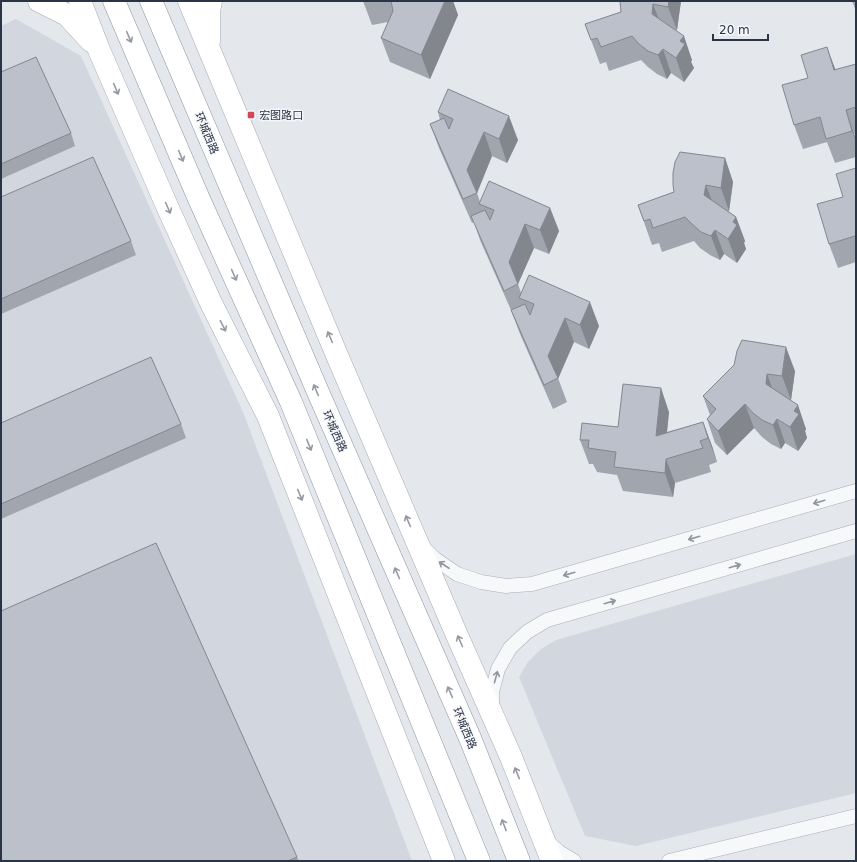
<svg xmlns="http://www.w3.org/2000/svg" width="857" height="862" viewBox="0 0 857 862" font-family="'DejaVu Sans','Noto Sans SC',sans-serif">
<rect width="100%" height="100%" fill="#e4e7ec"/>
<g fill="#d2d6de">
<path d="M16 19 81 56 243 412 412 861H1V26Z"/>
<path d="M856 554V793L636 846 585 836 519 677 528 662 541 649 556 640Z"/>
</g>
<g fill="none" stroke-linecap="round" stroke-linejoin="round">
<defs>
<g id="street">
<path d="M423 547 435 559 457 574 481 582 506 586 532 584 856 491"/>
<path d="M492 709V692L498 669 510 648 527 632 547 620 856 531"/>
<path d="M547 841 559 852 574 861"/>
<path d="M669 861 856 816"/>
</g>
<g id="primary">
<path d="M39 1 67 15 91 41"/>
<path d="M80 1 99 50 167 206 211 303 268 416 444 861"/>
<path d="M189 1 336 353 456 633 511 757 552 861"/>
<path d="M209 41V11L211 1"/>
</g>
<g id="highway">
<path d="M114 1 199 199 291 402 479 861"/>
<path d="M151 1 318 392 470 738 519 861"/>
</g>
</defs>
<use href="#street" stroke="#a9aeb7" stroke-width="15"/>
<use href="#primary" stroke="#a3abb8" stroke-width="23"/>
<use href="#highway" stroke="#8b94a3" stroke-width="23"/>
<use href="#street" stroke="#f7f8fa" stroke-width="14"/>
<use href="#primary" stroke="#fff" stroke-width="22"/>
<use href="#highway" stroke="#fff" stroke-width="22"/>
</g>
<g fill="#a1a5ae">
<path d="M363 1H453L458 15 430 79 390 62 381 38 388 22 372 25Z"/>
<path d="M620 1H681L677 30H675L692 60 691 62 694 68 684 82 671 73 667 79 657 74 648 67 641 60 609 71 606 62 600 64 585 24 621 12Z"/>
<path d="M852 1H856V11Z"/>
<path d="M856 64V133L854 134 856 139V157L835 163 827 142 803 149 794 125 835 70Z"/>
<path d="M1 72 71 133 75 146 1 179Z"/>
<path d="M438 112 518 140 507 163 492 156 477 193 480 202 550 208 559 231 549 254 534 248 518 284 521 293 599 326 589 349 574 342 558 378 567 402 553 409 520 334 511 310 480 240 474 222 472 223 439 148 430 124 440 120Z"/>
<path d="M725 158 733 182 729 211H728L736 217 745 241 744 243 746 249 737 263 724 254 720 260 710 255 700 248 694 241 662 252 659 243 652 245 638 205 674 192Z"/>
<path d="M856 168V262L838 268 829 244 843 197Z"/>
<path d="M1 197 131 241 136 255 1 314Z"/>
<path d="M734 365 795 371 791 400H789L806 429 805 431 807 438 798 451 785 443 781 449 771 444 762 437 754 428 727 455 715 443 707 419 710 415 703 396Z"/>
<path d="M669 412 667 432 703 422 712 446 717 462 709 465 711 472 675 483 673 497 623 491 617 475 597 472 593 464H589L580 440 618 427Z"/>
<path d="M1 423 181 424 186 438 1 519Z"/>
<path d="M297 857 299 861H1Z"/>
</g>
<g fill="#83868d">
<path d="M445 1H453L458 15 430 79 421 55Z"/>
<path d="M669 1H681L677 30 668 7Z"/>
<path d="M653 4 662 28 652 14Z"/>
<path d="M684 36 692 60 691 62 694 68 684 82 676 58 680 41Z"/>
<path d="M827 47 836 71 834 70Z"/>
<path d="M663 49 671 73 667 79 658 55Z"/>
<path d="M846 110 854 134 856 139V142L852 131Z"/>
<path d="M509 116 518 140 507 163 499 139Z"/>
<path d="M484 132 492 156 477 193 467 170Z"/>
<path d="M725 158 733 182 729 211 721 188Z"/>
<path d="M706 185 715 209 704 195Z"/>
<path d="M550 208 559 231 549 254 540 230Z"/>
<path d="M736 217 745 241 744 243 746 249 737 263 728 239 733 222Z"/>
<path d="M525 224 534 248 518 284 509 262Z"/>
<path d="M715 230 724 254 720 260 711 236Z"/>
<path d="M590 302 599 326 589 349 580 325Z"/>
<path d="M565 318 574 342 558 379 548 356Z"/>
<path d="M786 347 795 371 791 400 782 376Z"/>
<path d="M767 374 776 398 766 384Z"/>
<path d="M661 388 669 412 664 460 656 436Z"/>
<path d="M745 404 754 428 727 455 718 431Z"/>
<path d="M798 405 806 429 805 431 807 438 798 451 790 427 794 411Z"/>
<path d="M777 419 785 443 781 449 773 425Z"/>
<path d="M703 422 712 446 717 462 708 438Z"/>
<path d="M666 459 675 483 673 497 665 473Z"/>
</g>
<g fill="#bbc0ca" stroke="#83868d">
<path d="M391 1H445L421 55 381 38 393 11Z"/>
<path d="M620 1H669L668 7 653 4 652 14 684 36 680 41 685 44 676 58 663 49 658 55 648 51 639 44 632 36 601 47 597 38 591 40 585 24 621 12Z"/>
<path d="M827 47 834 70 856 64V107L846 110 852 131 826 139 820 117 794 125 782 85 808 78 801 55Z"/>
<path d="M36 57 71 133 1 164V72Z"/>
<path d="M448 89 509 116 499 139 484 132 467 170 477 193 463 199 430 124 444 118 449 129 453 119 438 112Z"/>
<path d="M680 152 725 158 721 188 706 185 704 195 736 217 733 222 737 225 728 239 715 230 711 236 701 232 692 224 685 217 653 228 650 219 644 221 638 205 674 192 673 185V173L675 162Z"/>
<path d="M93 157 131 241 1 299V197Z"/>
<path d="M856 168V240L855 236 829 244 817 204 843 197 836 174Z"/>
<path d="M489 181 550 208 540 230 525 224 509 262 518 284 504 291 471 216 485 210 490 220 494 210 479 204Z"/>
<path d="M529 275 590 302 580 325 565 318 548 356 558 378 544 385 511 310 525 304 530 315 534 304 519 298Z"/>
<path d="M742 340 786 347 782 376 767 374 766 384 798 405 794 411 799 414 790 427 777 419 773 425 762 420 753 413 745 404 718 431 707 419 716 409 703 396 734 365 737 351Z"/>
<path d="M151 357 181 424 1 504V423Z"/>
<path d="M623 384 661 388 656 436 703 422 708 438 700 441 703 448 666 459 665 473 614 467 616 452 588 448 589 440H580L582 423 618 427Z"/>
<path d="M156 543 297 857 288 861H1V611Z"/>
</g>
<defs><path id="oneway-shaft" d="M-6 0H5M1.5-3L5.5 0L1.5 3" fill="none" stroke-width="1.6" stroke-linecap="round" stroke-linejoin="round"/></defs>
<g stroke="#959aa2">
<use href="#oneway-shaft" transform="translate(129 37) rotate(67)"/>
<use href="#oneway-shaft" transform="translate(116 89) rotate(67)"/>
<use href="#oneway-shaft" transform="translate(181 156) rotate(67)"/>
<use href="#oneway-shaft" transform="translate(168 208) rotate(66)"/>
<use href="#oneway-shaft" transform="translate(234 275) rotate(66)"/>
<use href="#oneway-shaft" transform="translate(223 326) rotate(63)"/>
<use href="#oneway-shaft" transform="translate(330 337) rotate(-113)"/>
<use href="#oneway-shaft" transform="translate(316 390) rotate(-113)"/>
<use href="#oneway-shaft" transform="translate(309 445) rotate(68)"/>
<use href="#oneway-shaft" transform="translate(300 495) rotate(68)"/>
<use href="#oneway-shaft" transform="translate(408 521) rotate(-113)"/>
<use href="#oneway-shaft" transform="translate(397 573) rotate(-114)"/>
<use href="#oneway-shaft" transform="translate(460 641) rotate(-114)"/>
<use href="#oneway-shaft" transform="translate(450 692) rotate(-114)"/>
<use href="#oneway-shaft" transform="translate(517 773) rotate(-112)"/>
<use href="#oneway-shaft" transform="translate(504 825) rotate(-111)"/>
</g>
<g stroke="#9196a0">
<use href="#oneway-shaft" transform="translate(819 502) rotate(164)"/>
<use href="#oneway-shaft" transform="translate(694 538) rotate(164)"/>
<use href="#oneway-shaft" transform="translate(444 565) rotate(-147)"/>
<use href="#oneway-shaft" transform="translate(735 566) rotate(-16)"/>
<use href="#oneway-shaft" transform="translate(569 574) rotate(164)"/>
<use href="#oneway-shaft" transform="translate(610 602) rotate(-16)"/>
<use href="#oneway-shaft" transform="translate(496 677) rotate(-75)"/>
</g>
<rect fill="#d1495b" stroke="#f4f6f9" stroke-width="1.5" x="247" y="111" width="8" height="8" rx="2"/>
<g text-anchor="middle" stroke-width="3" stroke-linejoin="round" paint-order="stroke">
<g font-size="11" fill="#2b3445" stroke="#f4f6f9" text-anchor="start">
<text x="259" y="119">宏图路口</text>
</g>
<g font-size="11" fill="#2b3445" stroke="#f4f6f9">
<text transform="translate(207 133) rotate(67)" y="4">环城西路</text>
<text transform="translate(335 431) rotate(66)" y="4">环城西路</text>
<text transform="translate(465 728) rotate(67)" y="4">环城西路</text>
</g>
</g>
<rect width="857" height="862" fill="none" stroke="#2b3445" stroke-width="4"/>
<path d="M713 34v6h55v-6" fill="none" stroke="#2b3445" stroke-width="2"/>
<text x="719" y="34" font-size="12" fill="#2b3445" stroke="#f4f6f9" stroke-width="3" paint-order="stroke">20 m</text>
</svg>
